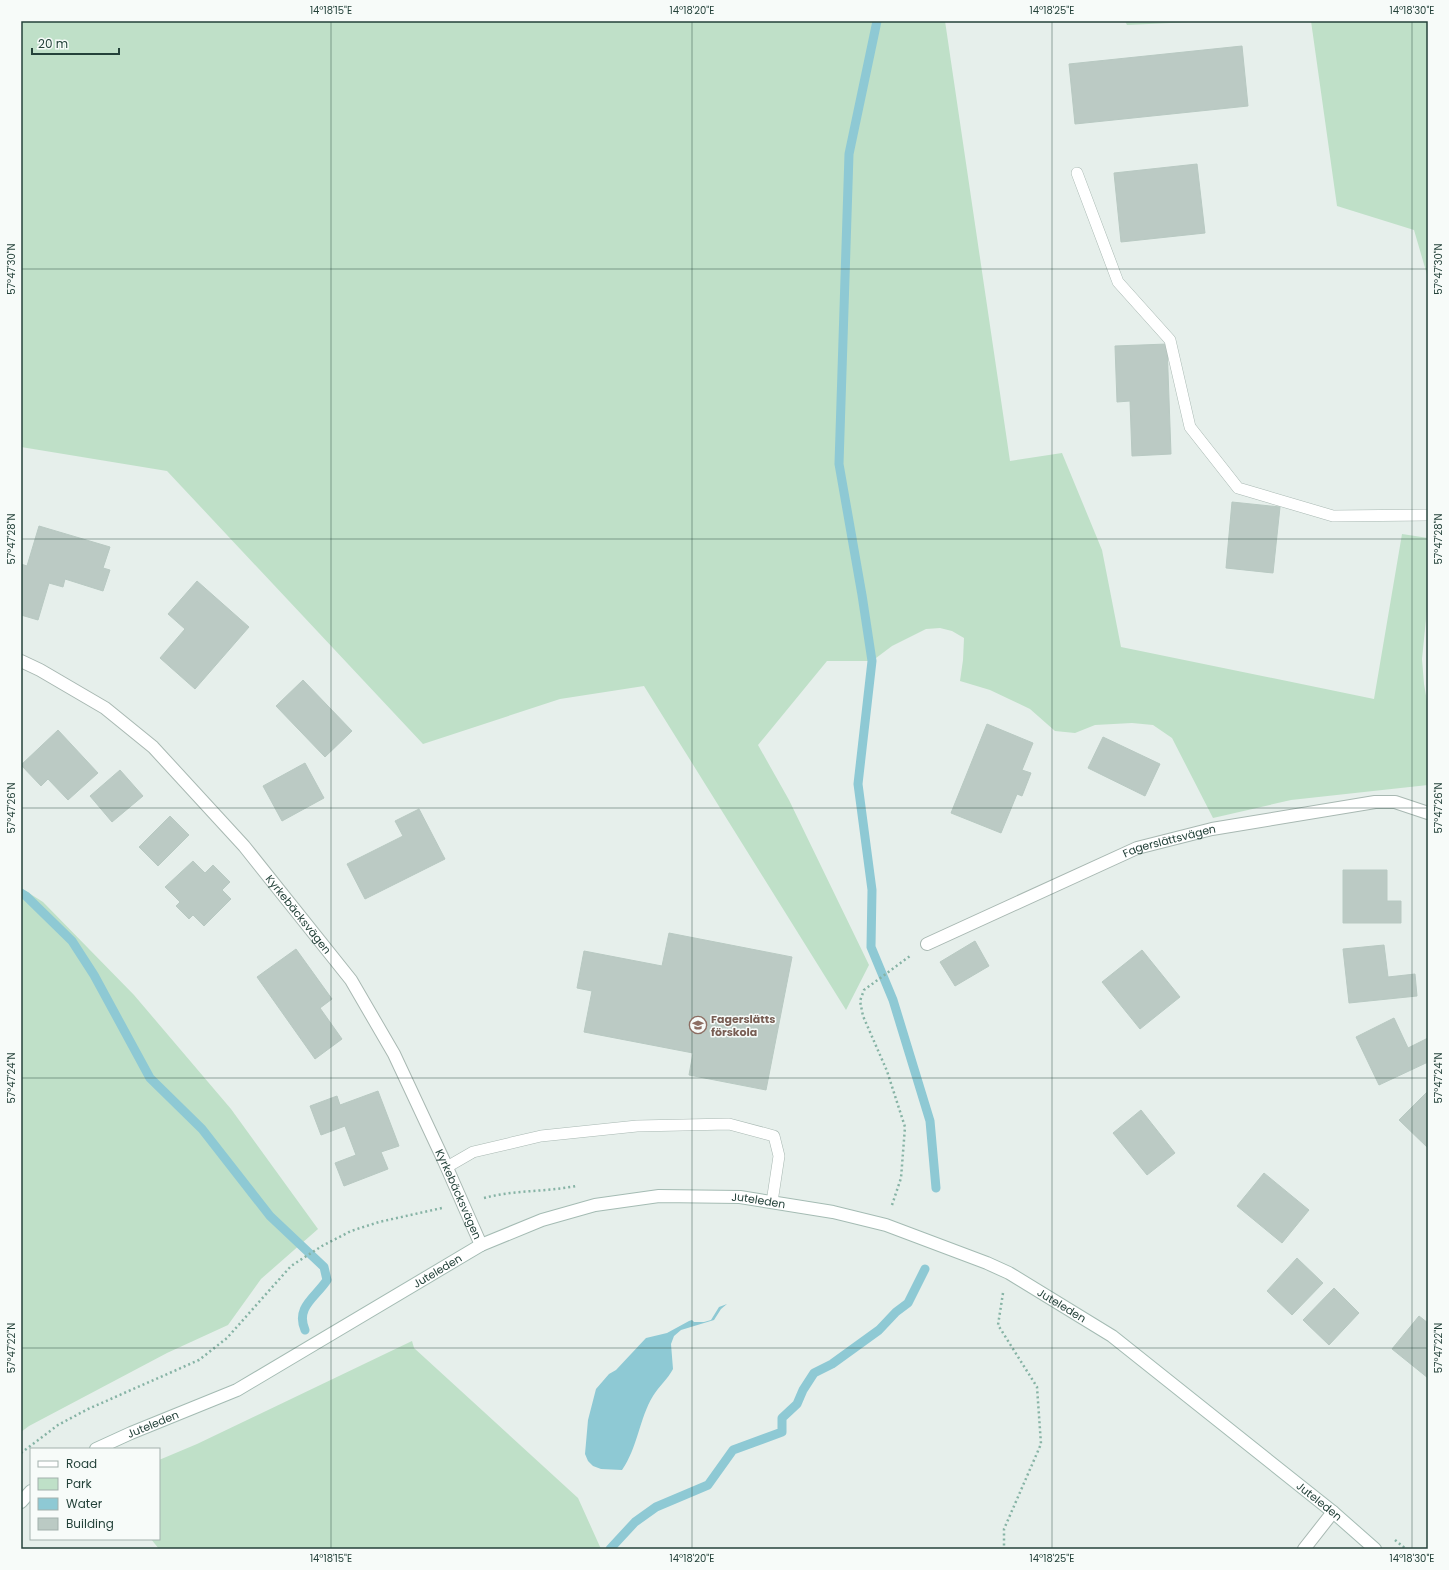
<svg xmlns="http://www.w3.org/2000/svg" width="1449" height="1570" viewBox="0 0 1449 1570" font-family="Poppins,sans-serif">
<rect width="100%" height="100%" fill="#e6efeb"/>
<g fill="#bfe0c8">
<path d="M21 21H945L1010 461 1062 453 1102 550 1121 647 1374 699 1402 534 1428 538V599L1422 659 1424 684 1428 707V785L1291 800 1213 818 1172 738 1153 725 1132 723 1095 725 1075 733 1055 731 1030 709 990 690 960 681 963 660 964 638 952 631 940 628 926 629 892 646 872 661H827L758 745 789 800 869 965 846 1010 644 686 560 699 423 744 167 471 21 447Z"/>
<path d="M1125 21H1213L1127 25Z"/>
<path d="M1311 21H1428V278L1414 230 1337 206Z"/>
<path d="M21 888 43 902 134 995 231 1109 318 1229 261 1279 228 1325 167 1353 29 1426 21 1432Z"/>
<path d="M412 1341 414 1348 578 1498 601 1549H159L151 1539H159V1460L197 1444Z"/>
</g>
<path fill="#8ec9d4" d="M727 1304 721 1309 714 1320 681 1330 674 1336 671 1344 673 1369C668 1379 659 1386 653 1396 639 1419 638 1447 622 1470L601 1469 593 1466 588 1461 585 1454 588 1420 596 1389 609 1374 616 1370 646 1338 667 1333 689 1321 692 1320 694 1322H704L711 1320 719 1307Z"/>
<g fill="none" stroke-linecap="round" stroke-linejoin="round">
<g stroke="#8ec9d4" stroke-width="9">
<path d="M877 21 849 154 839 464 862 595 872 661 858 784 872 890 871 947 893 1000 930 1121 936 1188"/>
<path d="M21 893 26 896 72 941 94 975 150 1078 202 1129 270 1216 324 1267 327 1280C316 1297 295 1307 305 1330"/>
<path d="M610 1549 635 1522 656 1507 708 1485 733 1450 782 1432V1418L797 1404 803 1390 814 1373 832 1364 879 1330 896 1312 908 1303 925 1269"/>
</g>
</g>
<g fill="#bbcac4" stroke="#b8c9c2">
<path d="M1242 46 1248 106 1075 124 1069 64Z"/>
<path d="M1197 164 1205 233 1121 242 1114 173Z"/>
<path d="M1167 344 1171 454 1132 456 1130 401 1117 402 1115 346Z"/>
<path d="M1232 502 1280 507 1273 573 1226 568Z"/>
<path d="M39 526 110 547 103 568 110 570 103 591 65 579 63 587 49 583 38 620 21 615V564L27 566Z"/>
<path d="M197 581 249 627 195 689 160 658 185 629 168 614Z"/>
<path d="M303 680 352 731 325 757 276 706Z"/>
<path d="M987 724 1033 743 1022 770 1031 773 1022 796 1017 794 1001 833 951 813Z"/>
<path d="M58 730 98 773 68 800 48 779 41 786 21 765Z"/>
<path d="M1103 737 1160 764 1145 796 1088 768Z"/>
<path d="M305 763 324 798 282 821 263 786Z"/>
<path d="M120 770 143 796 112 822 90 796Z"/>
<path d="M419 809 445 859 365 899 347 864 403 836 395 821Z"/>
<path d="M170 816 189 835 158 866 139 847Z"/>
<path d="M193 861 205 873 213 865 230 882 222 890 231 899 204 926 193 915 189 919 176 906 180 902 165 887Z"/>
<path d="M1343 870H1387V901H1401V923H1343Z"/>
<path d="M669 933 792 957 766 1090 689 1075 693 1053 584 1032 592 991 577 988 584 951 662 966Z"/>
<path d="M975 941 989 966 955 986 940 962Z"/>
<path d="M1384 945 1388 977 1415 974 1417 996 1349 1003 1343 949Z"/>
<path d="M296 949 332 999 320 1008 342 1039 315 1059 257 977Z"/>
<path d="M1142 950 1180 997 1140 1029 1102 982Z"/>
<path d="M1394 1018 1408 1048 1428 1038V1062L1379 1085 1356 1037Z"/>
<path d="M378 1091 399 1146 381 1152 388 1169 344 1186 335 1163 356 1155 345 1126 321 1135 310 1106 337 1096 340 1105Z"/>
<path d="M1428 1091V1148L1399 1120Z"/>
<path d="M1141 1110 1175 1153 1147 1175 1113 1133Z"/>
<path d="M1264 1173 1309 1210 1282 1243 1237 1206Z"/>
<path d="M1297 1258 1323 1283 1292 1315 1267 1291Z"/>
<path d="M1334 1288 1359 1313 1329 1345 1303 1320Z"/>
<path d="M1419 1316 1428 1323V1378L1392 1349Z"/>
</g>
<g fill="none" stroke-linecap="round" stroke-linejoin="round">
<defs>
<g id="lane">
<path d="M1077 173 1118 282 1170 340 1190 427 1238 488 1333 516 1428 515"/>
<path d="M447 1167 473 1152 541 1136 637 1126 729 1124 774 1136 779 1156 772 1202"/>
</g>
<g id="street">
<path id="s1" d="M21 661 40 670 105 708 153 747 244 846 351 980 394 1054 444 1161 481 1245"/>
<path id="s2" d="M927 944 1137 848 1212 829 1375 802H1395L1428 813"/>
<path d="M1304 1549 1333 1512"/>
</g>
<g id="secondary">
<path id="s3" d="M96 1449 131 1433 237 1390 481 1245 542 1220 595 1205 659 1196 740 1197 833 1212 886 1225 987 1263 1009 1273 1112 1336 1333 1512 1375 1549"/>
<path d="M21 1502 31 1491"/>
</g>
</defs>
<use href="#lane" stroke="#a8b8b2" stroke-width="12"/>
<use href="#street" stroke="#a8b8b2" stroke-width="14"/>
<use href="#secondary" stroke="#a4bbb3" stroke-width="14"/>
<g stroke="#86b3a5" stroke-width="2.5" stroke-dasharray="2 3" stroke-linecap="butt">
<path d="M484 1198C514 1190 545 1192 576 1186"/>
<path d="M892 1205 901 1178 905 1127 887 1071 863 1016 860 1001 864 990 910 956"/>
<path d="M1003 1293 998 1325 1037 1387 1041 1444 1004 1529V1549"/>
<path d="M21 1453 58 1425 88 1409 199 1360 227 1338 291 1266 322 1246 351 1231 379 1222 442 1208"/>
<path d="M1395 1540 1406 1549"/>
</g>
<use href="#lane" stroke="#fff" stroke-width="11"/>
<use href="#street" stroke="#fff" stroke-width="12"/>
<use href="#secondary" stroke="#fff" stroke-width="12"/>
</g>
<path fill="none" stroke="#24423a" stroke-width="1" stroke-opacity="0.45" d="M331 21V1549M692 21V1549M1052 21V1549M1412 21V1549M21 269H1428M21 539H1428M21 808H1428M21 1078H1428M21 1348H1428"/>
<defs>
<symbol id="school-ring" viewBox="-11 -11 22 22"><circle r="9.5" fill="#f7fbf9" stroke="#8d6e63" stroke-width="1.5"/><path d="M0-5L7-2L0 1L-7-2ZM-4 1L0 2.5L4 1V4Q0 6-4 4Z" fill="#8d6e63"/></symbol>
</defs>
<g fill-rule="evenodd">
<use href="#school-ring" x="688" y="1015" width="20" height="20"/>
</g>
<g text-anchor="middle" stroke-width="3" stroke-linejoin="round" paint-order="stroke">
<g font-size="11" fill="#24423a" stroke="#f7fbf9">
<text dy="4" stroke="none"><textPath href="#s2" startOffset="264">Fagerslättsvägen</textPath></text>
<text dy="4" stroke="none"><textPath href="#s1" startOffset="380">Kyrkebäcksvägen</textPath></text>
<text dy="4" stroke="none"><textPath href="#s1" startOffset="704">Kyrkebäcksvägen</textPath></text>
<text dy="4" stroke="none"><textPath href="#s3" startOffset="722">Juteleden</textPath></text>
<text dy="4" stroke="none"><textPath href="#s3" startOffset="386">Juteleden</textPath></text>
<text dy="4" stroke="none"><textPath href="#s3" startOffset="1046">Juteleden</textPath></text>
<text dy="4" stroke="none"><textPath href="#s3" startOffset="62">Juteleden</textPath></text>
<text dy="4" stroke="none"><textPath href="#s3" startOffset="1370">Juteleden</textPath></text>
</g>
<g font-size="11" font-weight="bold" fill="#785e54" stroke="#f7fbf9" text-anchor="start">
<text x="711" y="1023">Fagerslätts<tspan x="711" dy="13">förskola</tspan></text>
</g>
</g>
<rect width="1449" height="1570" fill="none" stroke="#f7fbf9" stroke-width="44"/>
<rect x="30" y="1448" width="130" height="92" fill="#f7fbf9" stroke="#a3b1ad"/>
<rect x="38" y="1461" width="20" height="6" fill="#ffffff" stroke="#a3b1ad"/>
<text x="66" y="1468" font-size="12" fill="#24423a">Road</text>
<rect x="38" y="1478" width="20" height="12" fill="#bfe0c8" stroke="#a3b1ad"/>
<text x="66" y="1488" font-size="12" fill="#24423a">Park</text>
<rect x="38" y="1498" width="20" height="12" fill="#8ec9d4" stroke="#a3b1ad"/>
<text x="66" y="1508" font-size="12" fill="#24423a">Water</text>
<rect x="38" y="1518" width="20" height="12" fill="#bbcac4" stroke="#a3b1ad"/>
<text x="66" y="1528" font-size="12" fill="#24423a">Building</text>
<path d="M32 48v6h87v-6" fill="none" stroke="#24423a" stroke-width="2"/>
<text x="38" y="48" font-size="12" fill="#24423a" stroke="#f7fbf9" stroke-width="3" paint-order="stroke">20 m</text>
<rect x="22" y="22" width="1405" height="1526" fill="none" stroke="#24423a" stroke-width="1.5"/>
<g font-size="10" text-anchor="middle" fill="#24423a">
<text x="331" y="14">14°18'15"E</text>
<text x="692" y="14">14°18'20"E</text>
<text x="1052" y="14">14°18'25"E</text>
<text x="1412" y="14">14°18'30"E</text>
<text transform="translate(11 269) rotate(-90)" y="4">57°47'30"N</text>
<text transform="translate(1438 269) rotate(-90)" y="4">57°47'30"N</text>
<text transform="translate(11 539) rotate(-90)" y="4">57°47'28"N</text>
<text transform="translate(1438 539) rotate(-90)" y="4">57°47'28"N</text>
<text transform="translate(11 808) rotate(-90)" y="4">57°47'26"N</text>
<text transform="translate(1438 808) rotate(-90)" y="4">57°47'26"N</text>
<text transform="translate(11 1078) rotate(-90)" y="4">57°47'24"N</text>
<text transform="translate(1438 1078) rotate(-90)" y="4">57°47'24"N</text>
<text transform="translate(11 1348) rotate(-90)" y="4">57°47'22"N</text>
<text transform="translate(1438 1348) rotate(-90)" y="4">57°47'22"N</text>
<text x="331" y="1562">14°18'15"E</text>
<text x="692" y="1562">14°18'20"E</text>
<text x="1052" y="1562">14°18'25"E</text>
<text x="1412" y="1562">14°18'30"E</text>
</g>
</svg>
